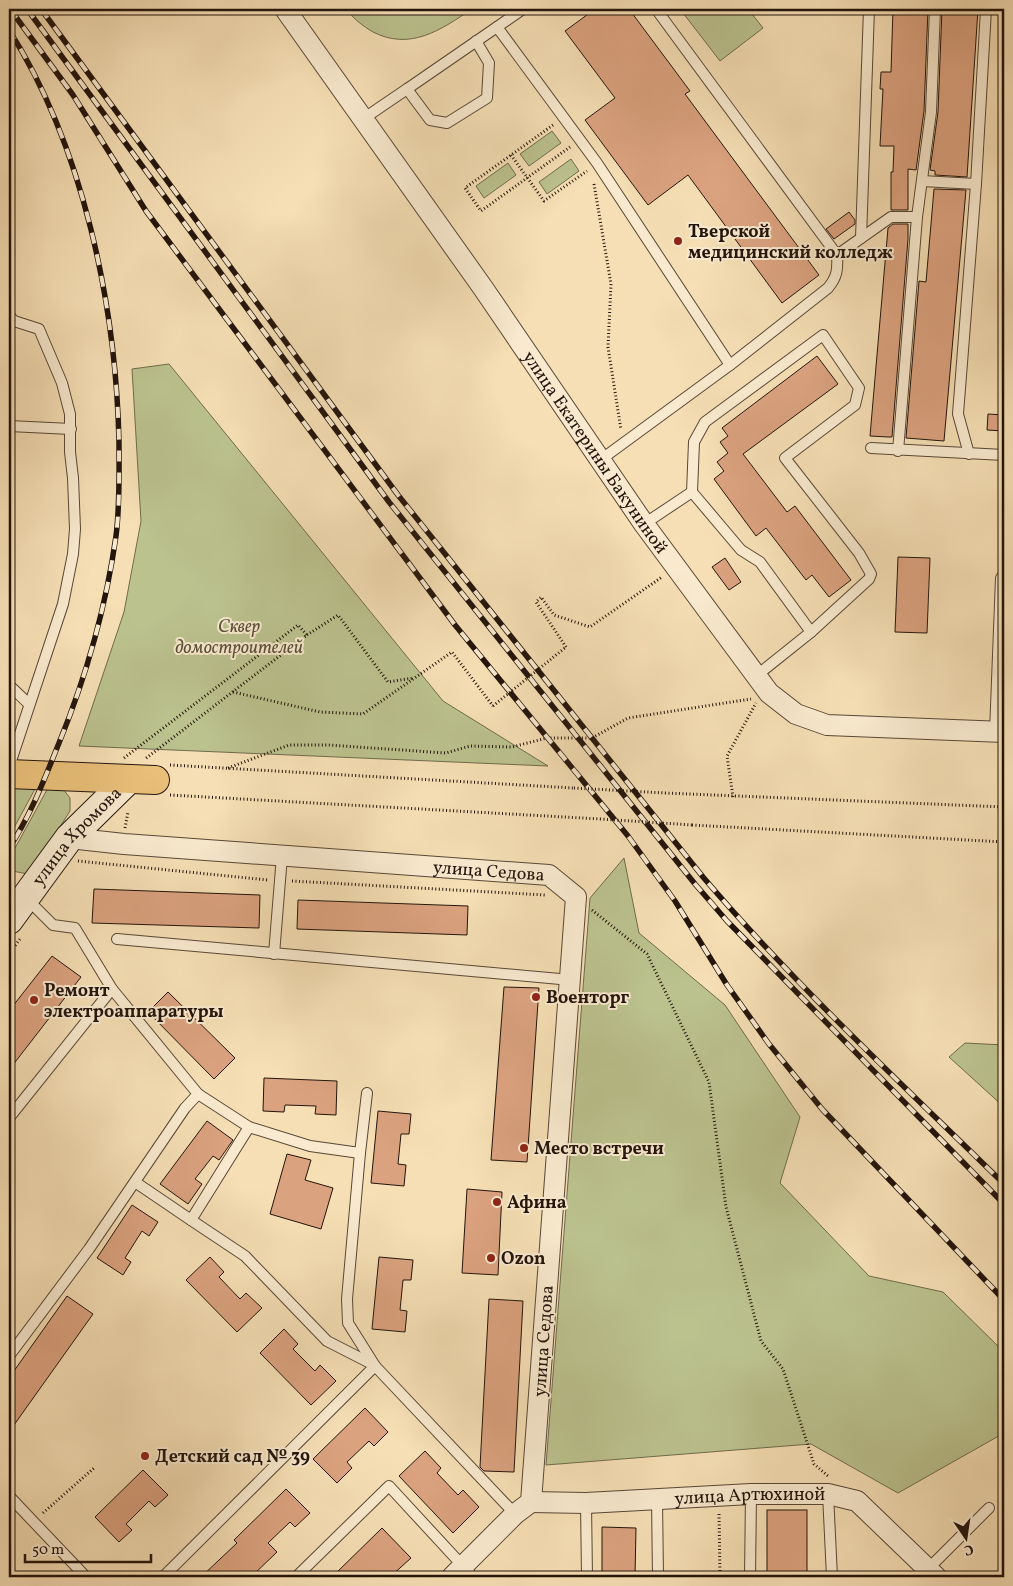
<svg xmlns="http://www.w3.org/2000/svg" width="1013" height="1586" viewBox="0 0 1013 1586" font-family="Vollkorn,serif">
<rect width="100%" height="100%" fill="#f6dfb5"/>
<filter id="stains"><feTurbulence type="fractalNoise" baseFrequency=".004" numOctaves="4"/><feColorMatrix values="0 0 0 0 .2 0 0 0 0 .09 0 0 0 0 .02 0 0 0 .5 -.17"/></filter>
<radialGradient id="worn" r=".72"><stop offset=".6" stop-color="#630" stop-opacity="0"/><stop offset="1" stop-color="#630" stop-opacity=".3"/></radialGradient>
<g fill="#bbc28e" stroke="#6f6b4d">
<path d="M347 9H472C441 30 410 51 373 32 363 26 353 19 347 9Z"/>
<path d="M680 9H748L763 28 720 61Z"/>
<path d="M552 131 561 143 529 166 520 154Z"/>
<path d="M571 159 579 171 547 194 539 182Z"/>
<path d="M508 163 516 175 484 198 476 186Z"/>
<path d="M169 364 443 701 548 766 79 746 124 612 141 521 132 369Z"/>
<path d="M9 787 35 789 9 837Z"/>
<path d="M48 788 63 789 70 798V811L34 868 28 874 12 871 9 874V859Z"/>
<path d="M624 858 639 933 725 1005 800 1117 780 1183 869 1276 943 1292 1004 1352V1433L898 1493 811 1444 546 1465 590 898Z"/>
<path d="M965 1043 1004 1045V1107L949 1057Z"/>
</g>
<g fill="#dba27f" stroke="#23140c">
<path d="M595 9H629L690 91 685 94 819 275 782 303 688 175 648 205 585 120 615 98 565 31Z"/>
<path d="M893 9H928L924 111 916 170 908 169V210H891V172H893L894 146H880L883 89H880L881 72H891Z"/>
<path d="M942 9H978L967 177 935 175V171L930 170 938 112Z"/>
<path d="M934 189 966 190 944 441 906 438 919 281 926 282Z"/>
<path d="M849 212 855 220V224L834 239 826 229Z"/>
<path d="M893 224H908V239L892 437H888L870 436 888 228Z"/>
<path d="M817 356 838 384 743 454 787 512 795 506 851 580 829 597 812 575 806 580 766 528 756 536 714 479 724 471 717 462 728 453 720 442 728 436 722 428Z"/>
<path d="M988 414 1004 415V431L987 430Z"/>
<path d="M898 557 930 558 927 633 895 632Z"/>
<path d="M725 558 741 582 729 590 712 567Z"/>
<path d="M94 889 260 895 259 928 92 923Z"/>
<path d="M298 900 468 906 467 935 297 929Z"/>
<path d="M52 956 81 977 9 1070V1011Z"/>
<path d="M504 987 539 988 527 1162 491 1160Z"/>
<path d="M168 992 235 1058 214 1079 148 1012Z"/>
<path d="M264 1078 337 1081 336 1115 315 1114 316 1106 285 1105 284 1112 263 1111Z"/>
<path d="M378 1111 411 1114 409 1134H401L398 1164 406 1165 404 1186 371 1183Z"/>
<path d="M207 1121 233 1140 219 1160 213 1156 195 1179 202 1184 188 1204 160 1184Z"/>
<path d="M287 1154 311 1160 305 1180 333 1188 321 1229 270 1214Z"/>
<path d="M467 1189 502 1192 498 1275 462 1273Z"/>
<path d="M132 1205 158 1222 149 1236 142 1231 125 1258 131 1262 123 1275 97 1258Z"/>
<path d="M210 1257 224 1272 219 1277 240 1299 246 1293 262 1308 237 1332 186 1280Z"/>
<path d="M379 1257 413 1260 411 1280H403L400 1310 407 1311 405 1332 372 1329Z"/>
<path d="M67 1296 93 1314 9 1432V1378Z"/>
<path d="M489 1299 523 1301 514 1472 484 1471 480 1467Z"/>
<path d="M284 1329 298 1344 293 1349 315 1371 320 1365 336 1381 311 1405 260 1353Z"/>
<path d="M365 1408 388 1432 374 1446 369 1441 347 1462 352 1468 337 1483 313 1459Z"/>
<path d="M425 1451 441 1468 437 1473 458 1495 463 1490 479 1507 453 1533 399 1476Z"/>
<path d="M143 1470 168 1495 155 1507 149 1501 126 1524 132 1530 119 1542 95 1517Z"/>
<path d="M286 1489 310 1513 295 1527 290 1522 268 1543 277 1552 251 1577H201L237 1543 234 1540Z"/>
<rect x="767" y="1510" width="40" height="67"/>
<path d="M602 1527 636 1528 635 1577H602Z"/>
<path d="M382 1528 411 1558 390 1577H332Z"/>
</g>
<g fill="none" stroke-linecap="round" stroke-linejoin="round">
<defs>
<g id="lane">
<path d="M523 9 497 27 597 163 730 365"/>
<path d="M476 41 489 63 487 98 447 123 430 120 407 89 497 27"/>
<path d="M363 119 407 89"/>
<path d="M922 181 976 184 958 414 969 454"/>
<path d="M976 184 986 9"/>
<path d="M861 238 869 9"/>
<path d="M837 255 891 217H917"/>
<path d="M9 315 14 321 39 329 62 383 70 414V452L73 478 75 529 73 554 63 604 9 767"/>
<path d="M9 426 71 429"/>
<path d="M871 448 1004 455"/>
<path d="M898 451 917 217 931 112 935 9"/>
<path d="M599 461 730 365 828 288C837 277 838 270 837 255L656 9"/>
<path d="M692 492 741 550 760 562 811 632 756 676"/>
<path d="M644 524 692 492 694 442 705 422 823 335 859 388 855 405 785 458 859 553 871 574 869 579 811 632"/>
<path d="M9 685 29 704"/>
<path d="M995 732 1001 578 1004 574"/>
<path d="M117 939 571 980"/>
<path d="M274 954 282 856"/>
<path d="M367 1093 360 1153 347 1299 348 1323 375 1366"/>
<path d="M198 1094 249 1127 310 1146 360 1153"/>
<path d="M9 1118 112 989 75 928 53 925 26 898"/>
<path d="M135 1182 191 1220 249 1127"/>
<path d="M191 1220 245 1256 327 1341 374 1365"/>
<path d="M9 1356 89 1249 185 1108 198 1094 112 989"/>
<path d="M828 1494 832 1577"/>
<path d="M9 1496 86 1577"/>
<path d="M657 1499 658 1577"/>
<path d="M586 1503 587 1577"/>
<path d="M928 1569 989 1508"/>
<path d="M163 1577 375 1366 515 1514"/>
<path d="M296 1577 389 1486 473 1577"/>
<path d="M750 1577 751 1494"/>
</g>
<g id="street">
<path id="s1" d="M285 9 483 288 644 524 769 693 796 714 827 725 1004 732"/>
<path id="s2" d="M69 838 124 844 549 875 576 897 531 1502 515 1514 452 1577"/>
<path id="s3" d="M531 1502 586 1503 751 1494H828L857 1501 936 1577"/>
</g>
<g id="secondary">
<path id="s4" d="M9 920 69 838 129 779"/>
</g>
<path id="primary" d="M9 774 155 780"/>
</defs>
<use href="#lane" stroke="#584736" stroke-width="12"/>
<use href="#street" stroke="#584736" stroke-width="22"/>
<use href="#secondary" stroke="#23140c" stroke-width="30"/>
<use href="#primary" stroke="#23140c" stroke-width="30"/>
<g stroke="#23140c" stroke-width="3" stroke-dasharray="1 2.5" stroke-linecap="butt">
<path d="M553 125 465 188 481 211 570 147"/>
<path d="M511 155 544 201 587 171"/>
<path d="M594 184 611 284 608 347 621 430"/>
<path d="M307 635 338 615 388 682 413 678"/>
<path d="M566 647 536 602 541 597 554 615 590 627 662 577"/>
<path d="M233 692 320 712 363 714 452 652 493 706"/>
<path d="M124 758 298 625 307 635 145 759"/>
<path d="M170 765 574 788"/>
<path d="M228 768 289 745H328L446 753 470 746 512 747 547 738H592L628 718 751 699"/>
<path d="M665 793 1004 807"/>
<path d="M170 795 600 819"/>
<path d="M733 797 727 756 756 703"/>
<path d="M692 825 1004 842"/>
<path d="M125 828 128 812"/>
<path d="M78 861 268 880"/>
<path d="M292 881 545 895"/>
<path d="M592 910 647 954 709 1082 726 1207 761 1341 783 1369 814 1464 828 1476"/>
<path d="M9 954 20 939"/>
<path d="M43 1513 94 1468"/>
<path d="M719 1514 720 1577"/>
</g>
<use href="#lane" stroke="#f9eacf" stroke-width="10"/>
<use href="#street" stroke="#f9eacf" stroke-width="20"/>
<use href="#secondary" stroke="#f9eacf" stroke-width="28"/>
<use href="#primary" stroke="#ebc07a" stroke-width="28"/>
<defs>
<g id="rail">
<path d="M10 9 73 95 146 211 455 625 628 836 675 901 727 985 769 1044 822 1109 1004 1300"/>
<path d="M27 9 389 502 695 884 727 921 1004 1204"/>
<path d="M41 9 398 495 703 877C796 986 902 1084 1004 1184"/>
<path d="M9 30C83 146 116 305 119 442 119 472 120 505 116 536 106 607 86 677 59 743 44 780 31 815 9 848"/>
</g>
</defs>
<use href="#rail" stroke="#23140c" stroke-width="5.5"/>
<use href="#rail" stroke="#f9eacf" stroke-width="4" stroke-dasharray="11" stroke-linecap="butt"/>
<g stroke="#23140c" stroke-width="3" stroke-dasharray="1 2.5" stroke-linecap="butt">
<path d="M493 706 566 647"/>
<path d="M574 788 665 793"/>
<path d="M600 819 692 825"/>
</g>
</g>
<g fill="#8f2418" stroke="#f9eacf" stroke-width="2">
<circle cx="678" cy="241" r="5"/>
<circle cx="536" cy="997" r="5"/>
<circle cx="34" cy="1000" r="5"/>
<circle cx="524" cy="1148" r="5"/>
<circle cx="497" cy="1202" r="5"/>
<circle cx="491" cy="1258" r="5"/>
<circle cx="145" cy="1456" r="5"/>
</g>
<g text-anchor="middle" stroke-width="4" stroke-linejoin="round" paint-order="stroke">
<g font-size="18" font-weight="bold" fill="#23140c" stroke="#f9eacf" text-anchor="start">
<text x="688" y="237">Тверской<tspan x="688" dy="21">медицинский колледж</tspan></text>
<text x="44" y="996">Ремонт<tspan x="44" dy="21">электроаппаратуры</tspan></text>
<text x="546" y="1003">Военторг</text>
<text x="534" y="1154">Место встречи</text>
<text x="507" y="1208">Афина</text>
<text x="501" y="1264">Ozon</text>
<text x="155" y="1462">Детский сад № 39</text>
</g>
<g font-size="18" fill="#23140c" stroke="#f9eacf">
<text dy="6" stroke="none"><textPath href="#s1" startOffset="541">улица Екатерины Бакуниной</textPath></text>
<text dy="6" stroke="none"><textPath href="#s4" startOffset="108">улица Хромова</textPath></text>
<text dy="6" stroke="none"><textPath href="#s2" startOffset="421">улица Седова</textPath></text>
<text transform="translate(543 1341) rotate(-86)" y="6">улица Седова</text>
<text dy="6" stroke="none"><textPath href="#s3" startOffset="219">улица Артюхиной</textPath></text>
</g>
<g font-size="18" font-style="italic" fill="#58513a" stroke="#f9eacf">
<text x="239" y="632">Сквер<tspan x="239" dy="21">домостроителей</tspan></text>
</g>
</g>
<rect width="1013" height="1586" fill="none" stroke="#f6dfb5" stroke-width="30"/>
<rect x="10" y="10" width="993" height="1566" fill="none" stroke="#23140c" stroke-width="2.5"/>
<rect x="15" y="15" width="983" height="1556" fill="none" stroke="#23140c"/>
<g transform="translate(966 1538) rotate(167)" stroke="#f9eacf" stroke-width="4" paint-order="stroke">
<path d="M0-4L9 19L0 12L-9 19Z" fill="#23140c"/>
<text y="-8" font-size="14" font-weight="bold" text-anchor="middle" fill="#23140c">С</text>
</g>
<path d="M25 1554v8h126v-8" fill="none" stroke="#23140c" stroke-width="2.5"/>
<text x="32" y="1554" font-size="15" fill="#23140c" stroke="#f9eacf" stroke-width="4" paint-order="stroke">50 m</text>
<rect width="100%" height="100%" filter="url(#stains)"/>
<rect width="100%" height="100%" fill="url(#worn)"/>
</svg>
